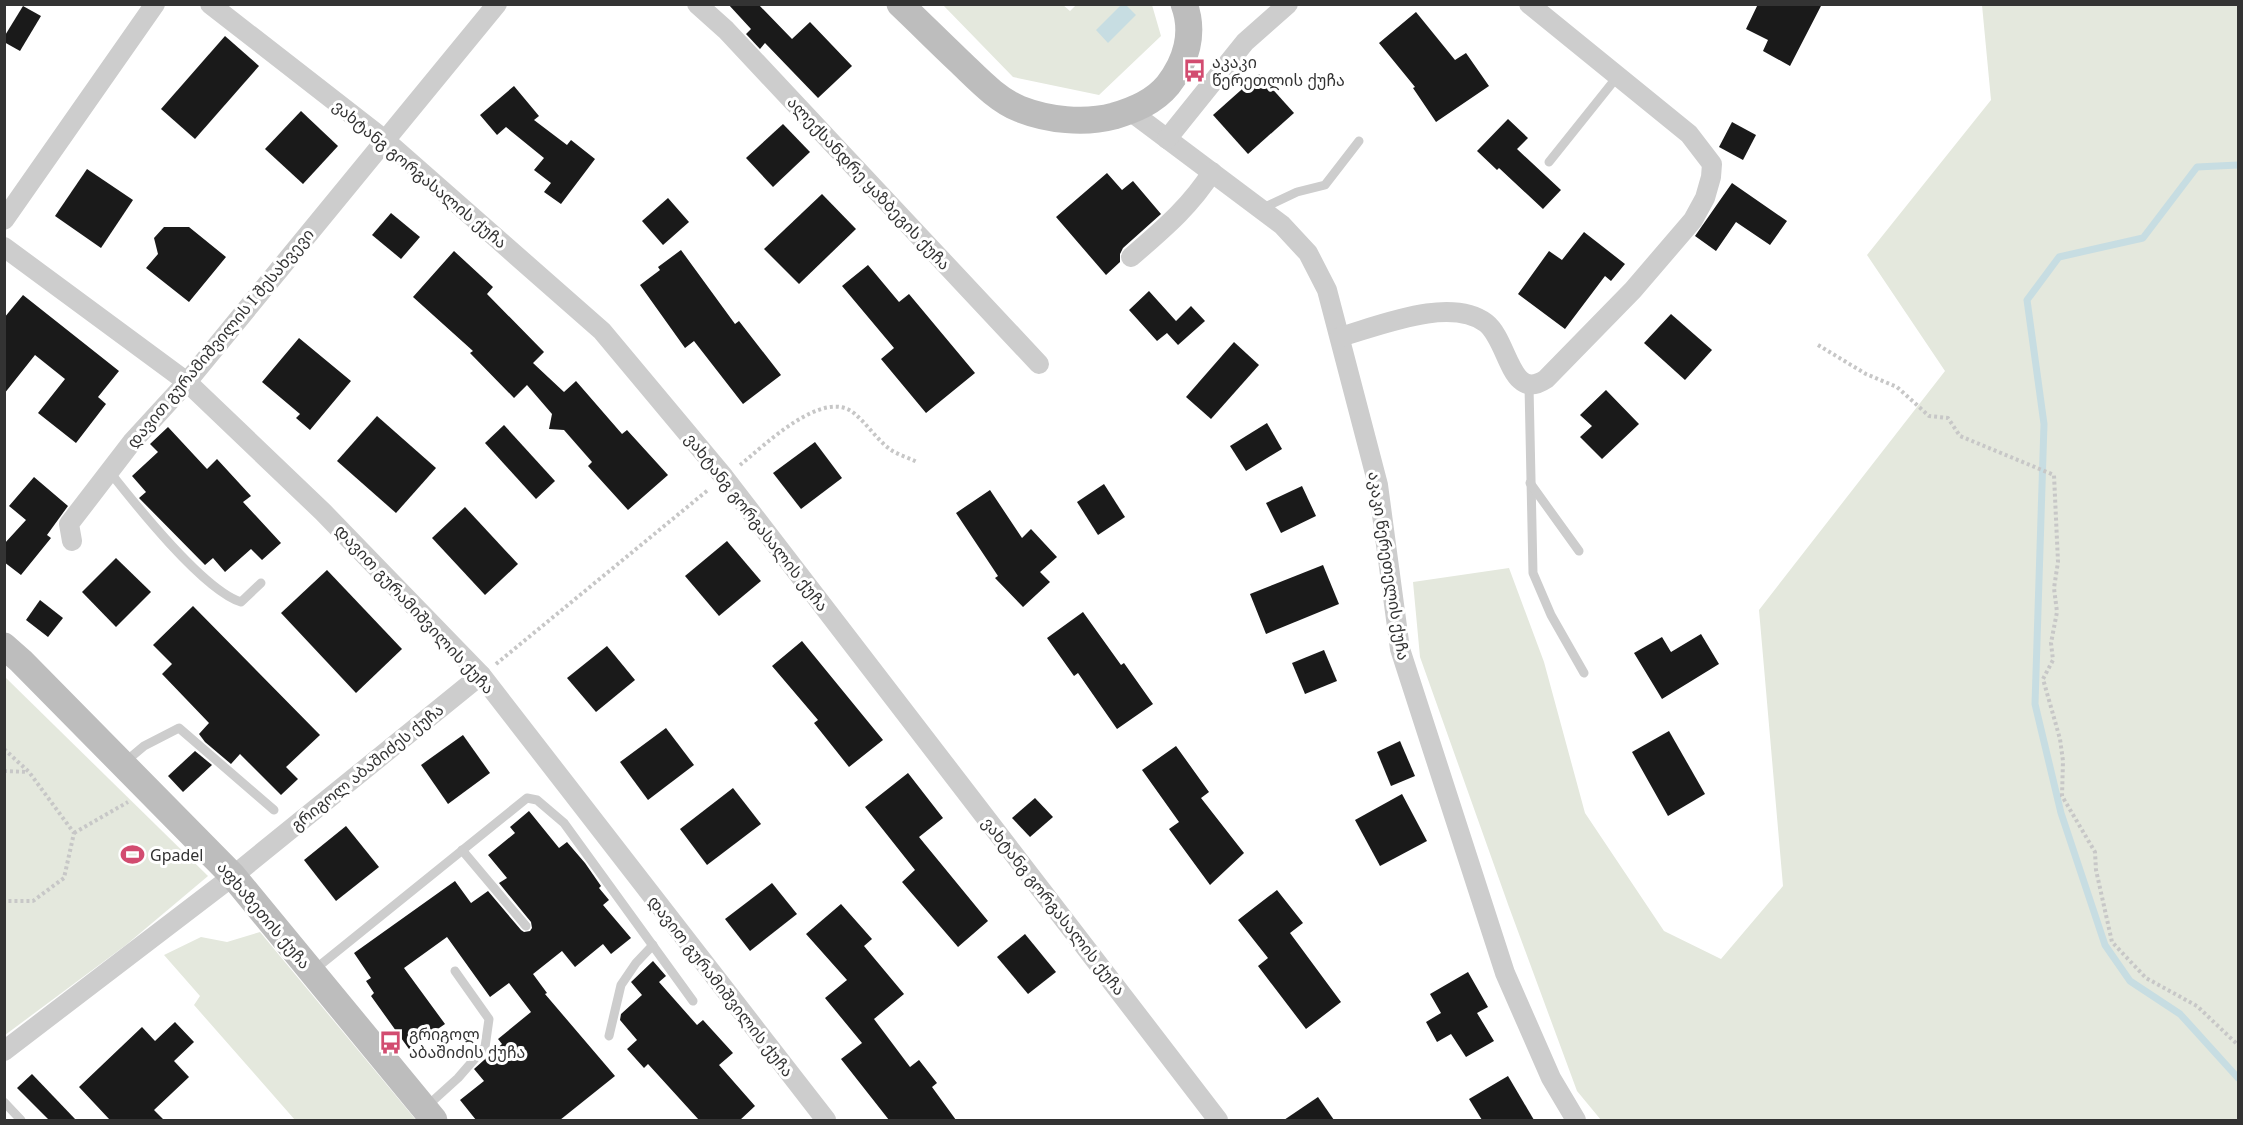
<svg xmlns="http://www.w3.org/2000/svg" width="2243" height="1125" viewBox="0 0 2243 1125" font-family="'Noto Sans','Noto Sans Georgian',sans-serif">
<rect width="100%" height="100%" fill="#fff"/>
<g fill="#e4e8dd">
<path d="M943 5H1063L1070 11 1076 5H1152L1161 36 1099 95 1013 77Z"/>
<path d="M1982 5H2238V1120H1601L1577 1091 1509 907 1420 657 1413 582 1509 568 1544 662 1585 813 1664 931 1721 959 1783 886 1759 610 1945 371 1867 255 1991 100Z"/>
<path d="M5 677 208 876 126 945 5 1035Z"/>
<path d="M260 932 416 1120H295L194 1005 200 996 164 955 201 937 227 942Z"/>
</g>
<path fill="#c7dde2" d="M1122 4 1126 5 1136 15 1108 43 1096 30Z"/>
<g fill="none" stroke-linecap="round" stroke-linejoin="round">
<path stroke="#c7dde2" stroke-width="7" d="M2238 165 2197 167 2143 238 2059 257 2027 300 2044 424 2035 704 2061 813 2105 945 2130 981 2180 1014 2238 1078"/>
</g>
<g fill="#1a1a1a">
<path d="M728 4H758L792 39 810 22 852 66 818 98 765 43 760 49 746 34 751 29Z"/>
<path d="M1758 4H1822L1790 66 1763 51 1768 40 1746 29Z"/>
<path d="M23 6 41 16 20 51 4 42V37Z"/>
<path d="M1416 12 1455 60 1466 53 1489 86 1436 122 1413 88 1415 87 1379 43Z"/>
<path d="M225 36 259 66 195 139 161 109Z"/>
<path d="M1259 74 1294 113 1248 154 1213 115Z"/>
<path d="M514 86 539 116 534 120 567 145 571 140 595 159 561 204 544 192 551 183 534 170 544 158 506 127 497 135 480 115Z"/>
<path d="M301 111 338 146 303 184 265 149Z"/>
<path d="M1508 119 1528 138 1517 149 1561 190 1543 209 1499 168 1497 170 1477 151Z"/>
<path d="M1732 122 1756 135 1743 160 1719 147Z"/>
<path d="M783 124 810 152 773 187 746 158Z"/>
<path d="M87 169 133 200 101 248 55 216Z"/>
<path d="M1107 173 1122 190 1133 181 1161 214 1123 248 1120 254V262L1106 275 1056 217Z"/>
<path d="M1732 183 1787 221 1770 245 1736 222 1716 251 1695 236Z"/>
<path d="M822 194 856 229 799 284 764 249Z"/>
<path d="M668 198 689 222 663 245 642 221Z"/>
<path d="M391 213 420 237 401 259 372 235Z"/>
<path d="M164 227H189L226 257 189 302 146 268 158 254 154 238Z"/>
<path d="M1584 232 1625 264 1611 281 1605 276 1565 329 1518 294 1549 251 1562 260Z"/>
<path d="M681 250 735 324 739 321 781 375 743 404 694 341 685 348 640 285 660 270 658 267Z"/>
<path d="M454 251 493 287 487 294 544 352 533 363 564 392 576 381 622 434 627 430 668 475 628 510 588 466 592 462 564 430 549 429 552 414 527 385 514 398 470 353 473 351 413 297Z"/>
<path d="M868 265 899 302 909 294 975 373 926 413 881 359 894 348 842 286Z"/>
<path d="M1149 291 1176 321 1191 306 1205 321 1178 345 1167 333 1157 341 1129 310Z"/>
<path d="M23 295 119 371 98 397 106 404 76 443 38 413 65 379 35 355 4 394V318Z"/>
<path d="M1671 314 1712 350 1685 380 1644 343Z"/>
<path d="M299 338 351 381 310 430 296 418 300 414 262 382Z"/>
<path d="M1234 342 1259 365 1211 419 1186 397Z"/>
<path d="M1606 390 1639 424 1602 459 1580 437 1592 426 1580 415Z"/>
<path d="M377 416 436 468 396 513 337 461Z"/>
<path d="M1267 423 1282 449 1246 471 1230 446Z"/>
<path d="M504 425 555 481 536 499 485 443Z"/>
<path d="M168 427 207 469 217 459 251 496 243 502 281 543 262 560 251 549 225 572 213 558 205 565 139 498 146 492 132 476 158 452 150 444Z"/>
<path d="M815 442 842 478 801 509 773 473Z"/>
<path d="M34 477 68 506 47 535 51 538 21 575 4 562V544L26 520 9 506Z"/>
<path d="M1104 484 1125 517 1098 535 1077 502Z"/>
<path d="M1302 486 1316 516 1281 533 1266 503Z"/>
<path d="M990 490 1022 538 1031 529 1057 557 1040 572 1050 582 1023 607 995 578 998 576 956 513Z"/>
<path d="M465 507 518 564 485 595 432 538Z"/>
<path d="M727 541 761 581 719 616 685 576Z"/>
<path d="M116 558 151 592 116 627 82 592Z"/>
<path d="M1323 565 1339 604 1266 634 1250 594Z"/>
<path d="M327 570 402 649 356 693 281 613Z"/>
<path d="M40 600 63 618 48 637 26 620Z"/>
<path d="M193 606 320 735 286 767 298 779 281 795 240 754 231 764 205 742 199 734 209 723 162 674 172 664 153 645Z"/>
<path d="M1083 612 1121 665 1124 663 1153 704 1117 729 1078 673 1074 676 1047 638Z"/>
<path d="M1701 634 1719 664 1662 699 1634 653 1662 637 1671 652Z"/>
<path d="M802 641 883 740 849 767 814 723 818 720 772 666Z"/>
<path d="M607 646 635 680 596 712 567 678Z"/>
<path d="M1324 650 1337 681 1305 694 1292 663Z"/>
<path d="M666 728 694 765 648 800 620 762Z"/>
<path d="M1669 731 1705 794 1668 816 1632 752Z"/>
<path d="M463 735 490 773 448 804 421 765Z"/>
<path d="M1400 741 1415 776 1391 786 1377 752Z"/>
<path d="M1176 746 1209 792 1201 798 1244 853 1210 885 1169 829 1179 822 1142 770Z"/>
<path d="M195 751 212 765 183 792 168 776Z"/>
<path d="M908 773 943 818 919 837 988 921 958 947 902 882 915 870 865 807Z"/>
<path d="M733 788 761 824 707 865 680 829Z"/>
<path d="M1402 794 1427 841 1380 866 1355 820Z"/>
<path d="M1035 798 1053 817 1030 837 1012 818Z"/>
<path d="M529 811 559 848 567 842 585 863 601 886 599 888 609 900 603 905 631 938 611 954 603 944 575 967 562 951 533 974 547 993 545 994 615 1076 560 1120H476L460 1100 484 1081 474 1069 502 1044 498 1039 531 1012 509 983 490 997 447 937 404 968 445 1024 409 1049 371 996 374 993 366 981 371 978 354 953 455 881 471 903 488 891 521 930 524 932 530 931 532 928 531 922 499 883 507 878 488 855 515 833 510 827Z"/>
<path d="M346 826 379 867 336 901 304 860Z"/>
<path d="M772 883 797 914 750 951 725 919Z"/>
<path d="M1277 890 1303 923 1290 933 1341 1002 1306 1029 1258 966 1268 958 1238 920Z"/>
<path d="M841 904 872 939 864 946 904 994 874 1019 910 1067 919 1060 937 1083 932 1087 956 1120H889L841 1059 862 1043 825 998 847 980 806 934Z"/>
<path d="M1025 934 1056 972 1028 994 997 957Z"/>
<path d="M653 961 666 976 659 982 697 1025 703 1020 733 1053 719 1065 755 1106 740 1120H699L648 1064 644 1068 627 1049 637 1040 620 1020 621 1014 642 995 631 982Z"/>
<path d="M1468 972 1488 1007 1477 1013 1494 1041 1466 1057 1451 1034 1437 1042 1426 1022 1441 1013 1430 994Z"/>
<path d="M175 1022 194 1042 174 1061 189 1077 154 1110 164 1120H110L79 1087 142 1027 155 1041Z"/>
<path d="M32 1074 76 1120H49L17 1088Z"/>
<path d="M1508 1076 1534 1120H1482L1469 1099Z"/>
<path d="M1318 1097 1334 1120H1284Z"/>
</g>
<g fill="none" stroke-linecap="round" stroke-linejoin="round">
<g stroke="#c7c7c7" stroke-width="4" stroke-dasharray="3 3" stroke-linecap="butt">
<path d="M1818 345 1866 374 1897 387 1929 416 1948 418 1960 436 2054 475 2058 562 2054 588 2057 612 2051 643 2053 660 2043 679 2060 739 2063 761 2062 796 2095 852 2096 870 2112 942 2146 978 2197 1006 2238 1045"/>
<path d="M740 465C764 446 824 386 855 414 868 425 878 441 891 450 899 455 909 458 917 462"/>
<path d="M496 664 708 490"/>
<path d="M4 749 29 772 74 833 64 878 33 901H4"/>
<path d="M4 771 28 772"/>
<path d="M74 833 128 802"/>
</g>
<g stroke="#cdcdcd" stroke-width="9">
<path d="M1549 162 1617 77"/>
<path d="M1261 209 1297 192 1325 185 1359 141"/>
<path d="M1529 386 1533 573 1551 615 1584 673"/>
<path d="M109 471C135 504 203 590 241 602L261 583"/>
<path d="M1530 483 1579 551"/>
<path d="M125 762 144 746 179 728 274 810"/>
<path d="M462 850 526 926"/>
<path d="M314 970 527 798 537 800 564 823 693 1001"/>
<path d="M609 1036 621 985 636 963 653 945"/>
<path d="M4 1102 21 1120"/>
<path d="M426 1107 458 1078 485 1047 489 1019 455 971"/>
</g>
<g stroke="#cdcdcd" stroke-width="20">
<path d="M210 4 386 141 602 331 724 477 1218 1120"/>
<path d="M697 4 726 30 1039 364"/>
<path d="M1130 111 1282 225 1308 253 1327 290 1378 485 1400 649 1505 973 1551 1078 1576 1120"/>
<path d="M1167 139 1245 42 1288 4"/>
<path d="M4 220 155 4"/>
<path d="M4 247 187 382 323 512 481 675 826 1120"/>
<path d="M1131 257C1162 230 1190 207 1212 172"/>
<path d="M1340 337C1379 326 1450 296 1486 323 1509 341 1510 403 1546 379L1633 290 1693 220 1705 198 1711 177 1712 164 1689 134 1529 4"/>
<path d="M72 541 69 524 132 442 187 382 497 4"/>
<path d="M4 1051 233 876 481 675"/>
</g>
<g stroke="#bdbdbd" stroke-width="27">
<path d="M900 4C920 23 939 42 959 61 977 78 997 100 1020 109 1048 120 1084 124 1114 116 1134 110 1154 102 1168 85 1186 62 1195 33 1184 4"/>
<path d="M4 646 21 661 233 876 434 1120"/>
</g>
</g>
<defs>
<symbol id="bus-bare" viewBox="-9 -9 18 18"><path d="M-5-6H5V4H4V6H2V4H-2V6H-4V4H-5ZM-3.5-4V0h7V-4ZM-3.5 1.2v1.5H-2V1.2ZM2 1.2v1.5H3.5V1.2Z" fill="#d24c70" stroke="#fff" stroke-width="2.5" paint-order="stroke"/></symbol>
<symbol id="stadium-bare" viewBox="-9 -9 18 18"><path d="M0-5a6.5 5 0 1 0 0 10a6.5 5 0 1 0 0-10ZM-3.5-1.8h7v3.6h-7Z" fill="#d24c70" stroke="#fff" stroke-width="2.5" paint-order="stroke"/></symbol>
</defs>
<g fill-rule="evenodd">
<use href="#bus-bare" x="1178" y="54" width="33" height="33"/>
<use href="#stadium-bare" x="116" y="838" width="33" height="33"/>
<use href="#bus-bare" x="374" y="1026" width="33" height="33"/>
</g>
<g text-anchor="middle" stroke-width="6" stroke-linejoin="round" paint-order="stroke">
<g font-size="16" fill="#333" stroke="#fff" text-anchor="start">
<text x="1212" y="68">აკაკი<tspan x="1212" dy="18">წერეთლის ქუჩა</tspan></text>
<text x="150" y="861">Gpadel</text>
<text x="409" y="1040">გრიგოლ<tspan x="409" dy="18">აბაშიძის ქუჩა</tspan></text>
</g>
<g font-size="16" fill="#333" stroke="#fff">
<text transform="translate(420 174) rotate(40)" y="6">ვახტანგ გორგასალის ქუჩა</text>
<text transform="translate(869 183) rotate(47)" y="6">ალექსანდრე ყაზბეგის ქუჩა</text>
<text transform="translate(220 338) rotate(-50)" y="6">დავით გურამიშვილის I შესახვევი</text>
<text transform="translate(757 522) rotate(52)" y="6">ვახტანგ გორგასალის ქუჩა</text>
<text transform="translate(1389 566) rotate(81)" y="6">აკაკი წერეთელის ქუჩა</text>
<text transform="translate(415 609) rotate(47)" y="6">დავით გურამიშვილის ქუჩა</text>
<text transform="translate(367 767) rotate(-39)" y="6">გრიგოლ აბაშიძეს ქუჩა</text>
<text transform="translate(1054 906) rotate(52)" y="6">ვახტანგ გორგასალის ქუჩა</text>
<text transform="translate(264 915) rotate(50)" y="6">აფხაზეთის ქუჩა</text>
<text transform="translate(721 986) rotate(52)" y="6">დავით გურამიშვილის ქუჩა</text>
</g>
</g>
<rect width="2243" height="1125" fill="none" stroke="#333333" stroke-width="12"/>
</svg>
